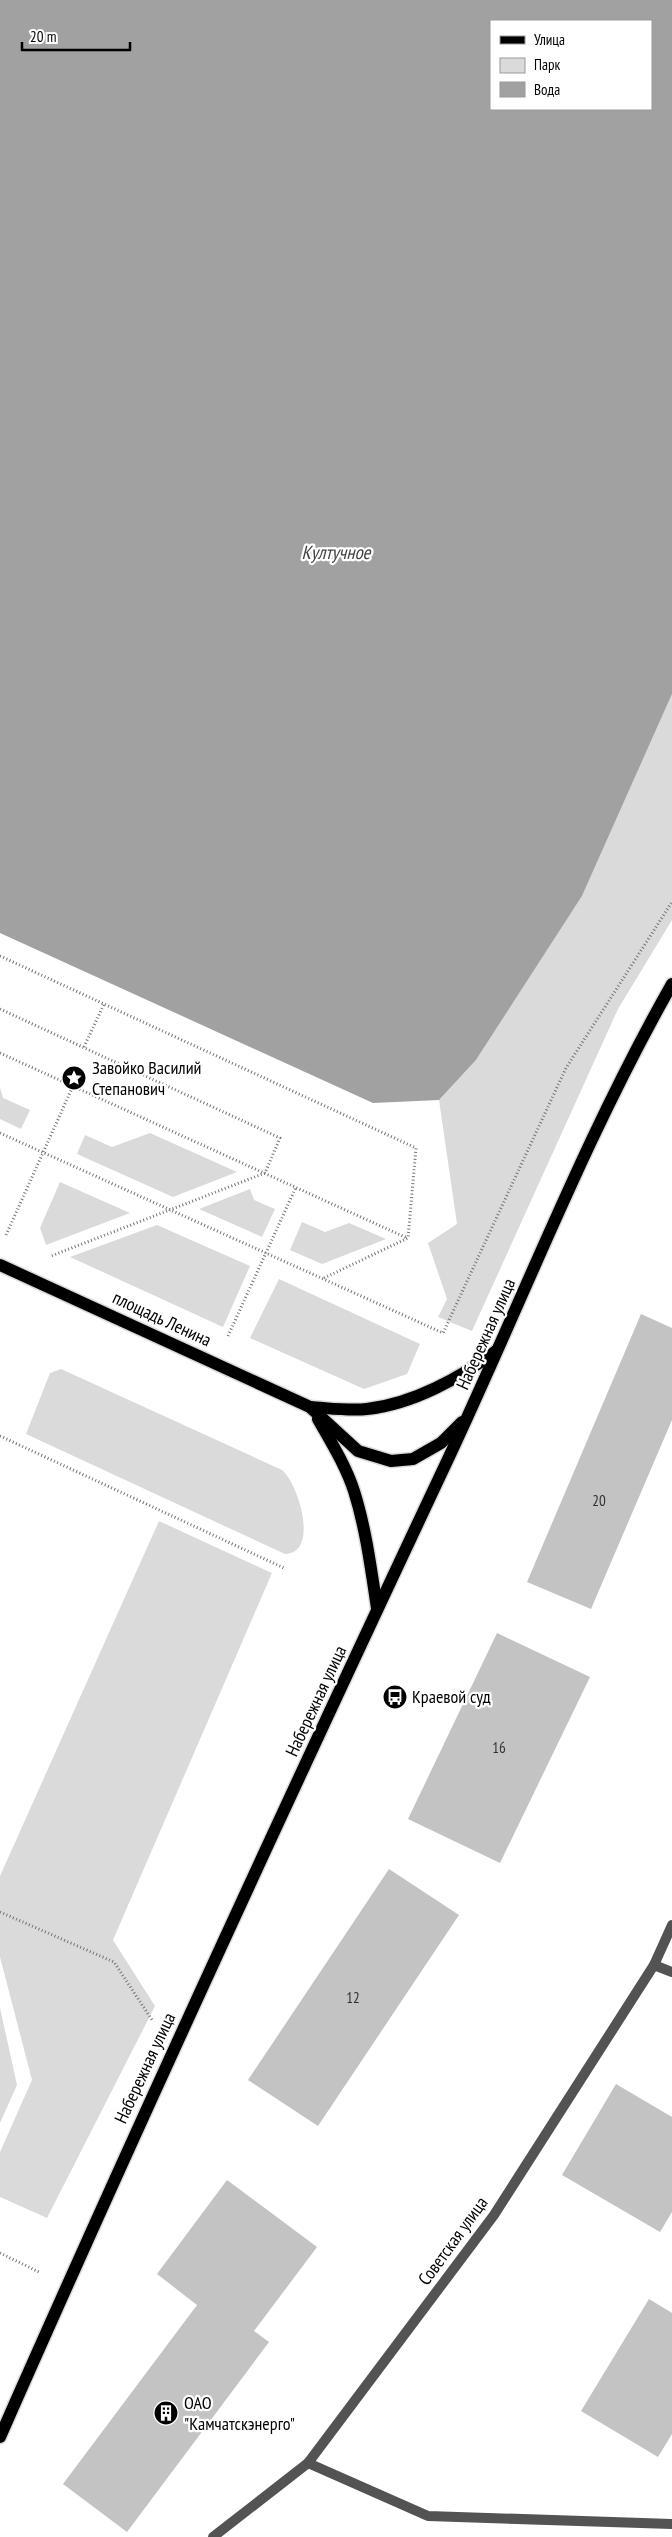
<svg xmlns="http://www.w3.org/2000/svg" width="672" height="2537" viewBox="0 0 672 2537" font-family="'PT Sans Narrow',sans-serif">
<rect width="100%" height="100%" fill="#fff"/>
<g fill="#dadada">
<path d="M672 694V920L618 1009 472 1331 438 1317 447 1299 428 1243 457 1224 439 1100 476 1060 582 896Z"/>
<path d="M0 1088 3 1098 30 1110 21 1129 0 1119Z"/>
<path d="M150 1133 237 1172 173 1197 77 1154 85 1135 112 1147Z"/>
<path d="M60 1182 130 1213 46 1245 40 1228Z"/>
<path d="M250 1189 254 1200 275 1209 262 1237 199 1209Z"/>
<path d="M302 1222 325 1232 349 1223 386 1239 322 1264 290 1250Z"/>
<path d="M157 1225 250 1266 223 1327 70 1257Z"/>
<path d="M279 1279 420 1344 407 1374 364 1389 250 1338Z"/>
<path d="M61 1369 282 1470C298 1483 320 1553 285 1554L26 1434 50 1373Z"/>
<path d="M159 1521 272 1573 113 1940 155 2006 47 2218 0 2197V2152L32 2080 0 1957V1876Z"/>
<path d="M0 2008 17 2085 0 2123Z"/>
</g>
<path fill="#a1a1a1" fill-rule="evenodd" d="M0 0H672V694L582 896 476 1060 439 1100 373 1103 0 933ZM491 21H651V109H491Z"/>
<g fill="#c3c3c3">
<path d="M641 1314 672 1328V1420L591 1609 527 1582Z"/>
<path d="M497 1633 590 1677 500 1863 408 1819Z"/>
<path d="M389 1869 459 1915 318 2126 248 2080Z"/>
<path d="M616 2084 672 2117V2212L660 2232 562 2175Z"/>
<path d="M227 2180 317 2247 254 2331 269 2342 127 2532 63 2484 197 2305 157 2274Z"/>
<path d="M649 2299 672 2313V2434L658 2457 581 2411Z"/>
</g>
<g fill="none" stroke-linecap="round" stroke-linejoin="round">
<defs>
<g id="primary">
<path d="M0 1265 310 1407 358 1451 391 1461 413 1459 441 1443 462 1422"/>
<path d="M310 1407C328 1408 349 1411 367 1409 413 1404 460 1378 496 1351"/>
<path d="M318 1419C331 1442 346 1466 354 1491 366 1529 371 1569 377 1608"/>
<path d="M0 2437C145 2108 296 1782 449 1457 523 1299 586 1135 672 984"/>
</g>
</defs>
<use href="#primary" stroke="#dbdbdb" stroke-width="15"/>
<g stroke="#757575" stroke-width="3" stroke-dasharray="1 2.5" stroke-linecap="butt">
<path d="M0 956 416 1148 408 1238 324 1278"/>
<path d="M0 1009 280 1138 265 1173 51 1256"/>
<path d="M84 1047 104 1004"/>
<path d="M0 1053 407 1238"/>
<path d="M0 1133 443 1333 566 1068 672 902"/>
<path d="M6 1235 73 1086"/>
<path d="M228 1336 296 1187"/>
<path d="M0 1436 284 1568"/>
<path d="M0 1912 114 1962 152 2020"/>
<path d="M0 2253 39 2272"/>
</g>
<g stroke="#535353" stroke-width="10">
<path d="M654 1965 672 1972"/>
<path d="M308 2463 428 2516 672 2524"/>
</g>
<path stroke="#535353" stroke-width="10" d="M213 2537 308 2463 494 2215 654 1965 672 1925"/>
<use href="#primary" stroke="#000" stroke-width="12"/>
</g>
<defs>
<symbol id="sight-disc" viewBox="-11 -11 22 22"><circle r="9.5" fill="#000" stroke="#fff"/><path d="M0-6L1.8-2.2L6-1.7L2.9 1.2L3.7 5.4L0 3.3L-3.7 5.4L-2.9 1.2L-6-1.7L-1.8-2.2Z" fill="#fff"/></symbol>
<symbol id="bus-disc" viewBox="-11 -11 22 22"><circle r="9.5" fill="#000" stroke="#fff"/><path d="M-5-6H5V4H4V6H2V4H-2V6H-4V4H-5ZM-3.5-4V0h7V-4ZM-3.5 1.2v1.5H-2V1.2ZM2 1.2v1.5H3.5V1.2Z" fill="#fff"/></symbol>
<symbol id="building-disc" viewBox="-11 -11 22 22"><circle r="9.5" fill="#000" stroke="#fff"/><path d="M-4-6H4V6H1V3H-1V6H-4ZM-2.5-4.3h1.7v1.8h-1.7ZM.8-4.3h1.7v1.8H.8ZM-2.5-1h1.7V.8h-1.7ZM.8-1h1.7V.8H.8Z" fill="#fff"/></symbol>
</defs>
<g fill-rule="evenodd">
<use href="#sight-disc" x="60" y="1064" width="28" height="28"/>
<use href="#bus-disc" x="381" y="1683" width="28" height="28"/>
<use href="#building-disc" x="152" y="2399" width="28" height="28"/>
</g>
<g text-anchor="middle" stroke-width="4.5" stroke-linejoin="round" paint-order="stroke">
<g font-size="15" fill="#313131">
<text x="599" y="1506">20</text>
<text x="499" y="1753">16</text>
<text x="353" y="2003">12</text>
</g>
<g font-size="18" fill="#000" stroke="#fff" text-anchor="start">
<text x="92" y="1074">Завойко Василий<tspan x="92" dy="21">Степанович</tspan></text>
<text x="412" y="1703">Краевой суд</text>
<text x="184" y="2409">ОАО<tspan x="184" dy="21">"Камчатскэнерго"</tspan></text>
</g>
<g font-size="18" fill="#000" stroke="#fff">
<text transform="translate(162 1319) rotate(25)" y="6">площадь Ленина</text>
<text transform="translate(486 1334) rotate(-66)" y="6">Набережная улица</text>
<text transform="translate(316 1701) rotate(-65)" y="6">Набережная улица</text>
<text transform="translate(145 2068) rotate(-65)" y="6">Набережная улица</text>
<text transform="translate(453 2241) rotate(-54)" y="6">Советская улица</text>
</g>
<g font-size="19" font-style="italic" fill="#424242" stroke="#fff">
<text x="336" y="559">Култучное</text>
</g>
</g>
<rect x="490" y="20" width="162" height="90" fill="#ffffff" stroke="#999999"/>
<rect x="500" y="36" width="25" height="8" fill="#000000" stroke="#999999"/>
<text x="534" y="45" font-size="15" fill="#000000">Улица</text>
<rect x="500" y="58" width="25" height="15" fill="#dadada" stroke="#999999"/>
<text x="534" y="70" font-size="15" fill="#000000">Парк</text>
<rect x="500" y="82" width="25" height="15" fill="#a1a1a1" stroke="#999999"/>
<text x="534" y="95" font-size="15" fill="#000000">Вода</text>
<path d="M22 42v8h108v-8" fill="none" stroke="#000000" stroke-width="2.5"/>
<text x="30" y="42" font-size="15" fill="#000000" stroke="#ffffff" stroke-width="4" paint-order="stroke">20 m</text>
</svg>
